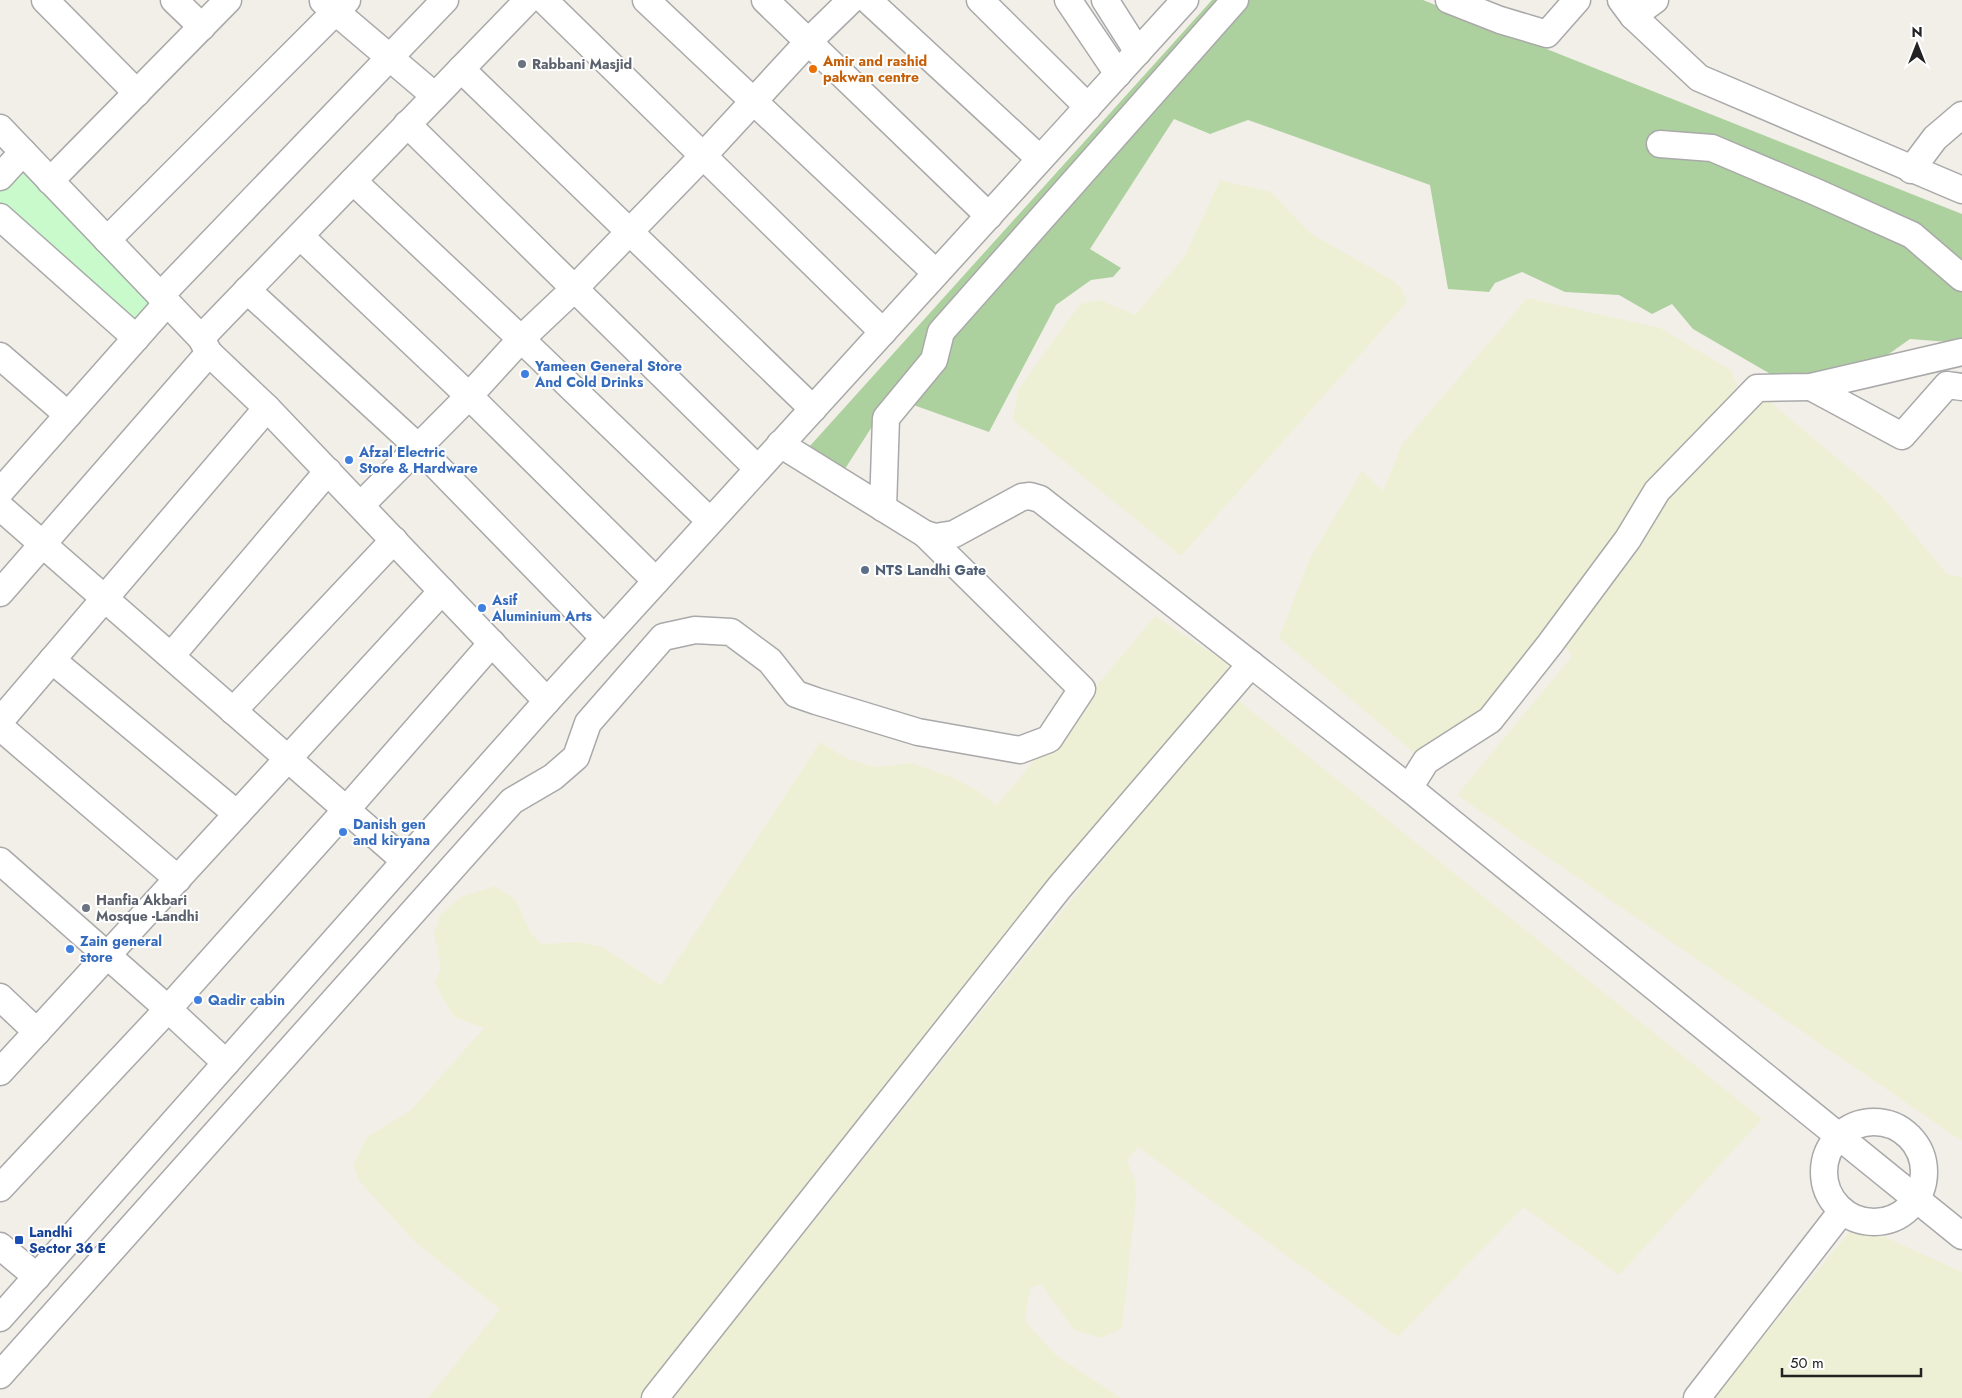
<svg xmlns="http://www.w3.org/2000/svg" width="1962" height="1398" viewBox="0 0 1962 1398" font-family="Jost,sans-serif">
<rect width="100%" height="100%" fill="#f2efe9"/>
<g fill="#eef0d5">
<path d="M1220 180 1271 192 1310 233 1394 281 1402 289 1407 302 1181 556 1013 420 1018 390 1080 304 1100 300 1135 315 1185 256Z"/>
<path d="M1527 298 1660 328 1731 370 1737 386 1726 410 1482 710 1420 758 1279 638 1309 560 1362 471 1383 491 1402 444Z"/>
<path d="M1762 395 1881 495 1947 574 1962 577V1141L1457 795 1572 656 1562 642 1668 494Z"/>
<path d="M1155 616 1230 665 640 1398H428L500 1309 415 1242 359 1181 353 1165 368 1136 410 1111 484 1028 454 1017 435 984 441 968 434 934 440 915 461 897 495 886 516 900 530 932 541 944 579 942 602 947 661 985 820 742 846 758 874 767 912 763 954 778 978 791 997 805Z"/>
<path d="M1234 697 1762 1119 1619 1275 1523 1207 1398 1337 1138 1147 1127 1161 1135 1180 1136 1199 1122 1329 1101 1338 1074 1330 1041 1284 1030 1288 1025 1321 1056 1355 1121 1398H672Z"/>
<path d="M1856 1224 1962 1272V1398H1712Z"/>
</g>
<path fill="#add19e" d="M1212 0H1423L1962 214V343L1910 339 1876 363 1779 379 1693 329 1672 304 1652 314 1619 295 1565 292 1522 272 1495 283 1489 292 1448 289 1430 185 1248 120 1210 134 1174 119 1090 249 1121 268 1113 277 1091 280 1056 305 989 432 891 397 843 472 809 447Z"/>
<path fill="#c8facc" d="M23 152 167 303 136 338 0 217V177Z"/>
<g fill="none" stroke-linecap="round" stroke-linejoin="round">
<defs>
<g id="minor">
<path d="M45 0 137 93"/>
<path d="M174 0 202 27"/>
<path d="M544 0 883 332"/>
<path d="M646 0 936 273"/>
<path d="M765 0 989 216"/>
<path d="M868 0 1040 159"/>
<path d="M980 0 1088 107"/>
<path d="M1068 0 1118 74"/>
<path d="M1105 0 1138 52"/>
<path d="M1449 0 1500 20 1547 34 1577 0"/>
<path d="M1621 0 1633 16 1699 78 1962 190"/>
<path d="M323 1 435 96"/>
<path d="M1633 16 1655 0"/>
<path d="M461 69 813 409"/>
<path d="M407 124 758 469"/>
<path d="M0 128 201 338 209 353 267 408 547 701"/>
<path d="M1660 144 1712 148 1816 192 1912 235 1962 278"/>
<path d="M1911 170 1935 138 1962 115"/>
<path d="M0 177 23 152"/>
<path d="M50 181 228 0"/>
<path d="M353 181 521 339 710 521"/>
<path d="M0 217 136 338"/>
<path d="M300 236 469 396 656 581"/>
<path d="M107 240 347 0"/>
<path d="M247 290 418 447 604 638"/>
<path d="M160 296 445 0"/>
<path d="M201 338 528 0"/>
<path d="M0 356 68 415"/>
<path d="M1811 387 1902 436 1947 385 1962 387"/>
<path d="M780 444 925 534 935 537 954 534 1022 497 1030 496 1040 499 1409 788 1962 1236"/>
<path d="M0 492 167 303"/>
<path d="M361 505 469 396 521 339 574 289 703 156 809 41 851 0"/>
<path d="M0 507 405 861"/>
<path d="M883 508 886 418 934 360 941 332 1235 0"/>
<path d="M0 593 209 353"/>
<path d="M171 656 328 471"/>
<path d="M52 660 237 814"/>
<path d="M233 711 394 540"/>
<path d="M0 721 267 408"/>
<path d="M0 727 178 879"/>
<path d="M1409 788 1426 761 1490 720 1550 644 1628 539 1657 491 1757 388 1811 387 1962 352"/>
<path d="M0 861 168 1009 226 1063"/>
<path d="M0 997 37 1032"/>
<path d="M0 1072 442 591"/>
<circle cx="1874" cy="1172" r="50"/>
<path d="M0 1188 168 1009 346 810 492 643"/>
<path d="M0 1246 37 1277"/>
<path d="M0 1318 547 701 1185 0"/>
<path d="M0 1375 512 801 553 777 576 757 588 723 663 637 695 630 731 632 770 661 796 694 816 701 918 732 1020 750 1049 739 1082 689 925 534"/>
<path d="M655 1398 1059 888 1251 664"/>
<path d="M1697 1398 1842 1211"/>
</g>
</defs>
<use href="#minor" stroke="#a9a9a9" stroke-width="29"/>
<use href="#minor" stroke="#fff" stroke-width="26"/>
</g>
<g fill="#6b7280" stroke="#fff" stroke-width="2">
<circle cx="522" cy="64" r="5"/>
<circle cx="86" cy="908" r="5"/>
</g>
<circle fill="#e8710a" stroke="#fff" stroke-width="2" cx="813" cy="69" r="5"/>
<g fill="#3f7fe0" stroke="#fff" stroke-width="2">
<circle cx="525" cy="374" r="5"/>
<circle cx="349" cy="460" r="5"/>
<circle cx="482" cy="608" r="5"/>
<circle cx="343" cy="832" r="5"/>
<circle cx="70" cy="949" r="5"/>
<circle cx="198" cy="1000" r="5"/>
</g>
<circle fill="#5c6f8a" stroke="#fff" stroke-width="2" cx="865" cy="570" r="5"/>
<rect fill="#1a4fb4" stroke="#fff" stroke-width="2" x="14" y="1235" width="10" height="10" rx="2.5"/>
<g text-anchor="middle" stroke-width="4" stroke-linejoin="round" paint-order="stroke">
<g font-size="14" font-weight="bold" fill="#c56008" stroke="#fff" text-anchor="start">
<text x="823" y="66">Amir and rashid<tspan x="823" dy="16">pakwan centre</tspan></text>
</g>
<g font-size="14" font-weight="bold" fill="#5b616d" stroke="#fff" text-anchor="start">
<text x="532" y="69">Rabbani Masjid</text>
<text x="96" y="905">Hanfia Akbari<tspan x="96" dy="16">Mosque -Landhi</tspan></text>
</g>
<g font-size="14" font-weight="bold" fill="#366cbe" stroke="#fff" text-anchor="start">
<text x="535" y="371">Yameen General Store<tspan x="535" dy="16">And Cold Drinks</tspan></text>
<text x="359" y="457">Afzal Electric<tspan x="359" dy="16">Store &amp; Hardware</tspan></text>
<text x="492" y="605">Asif<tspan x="492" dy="16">Aluminium Arts</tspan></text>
<text x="353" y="829">Danish gen<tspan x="353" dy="16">and kiryana</tspan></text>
<text x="80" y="946">Zain general<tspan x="80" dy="16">store</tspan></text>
<text x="208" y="1005">Qadir cabin</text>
</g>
<g font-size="14" font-weight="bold" fill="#4e5e75" stroke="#fff" text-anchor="start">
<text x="875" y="575">NTS Landhi Gate</text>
</g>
<g font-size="14" font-weight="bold" fill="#164399" stroke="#fff" text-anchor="start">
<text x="29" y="1237">Landhi<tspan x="29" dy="16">Sector 36 E</tspan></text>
</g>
</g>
<g transform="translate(1917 45)" stroke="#ffffff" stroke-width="4" paint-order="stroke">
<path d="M0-4L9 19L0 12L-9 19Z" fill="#222222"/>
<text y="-8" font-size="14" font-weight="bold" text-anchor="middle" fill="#222222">N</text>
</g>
<path d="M1782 1368v8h139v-8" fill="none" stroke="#222222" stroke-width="2.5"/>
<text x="1790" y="1368" font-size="15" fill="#222222" stroke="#ffffff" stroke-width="4" paint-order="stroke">50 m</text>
</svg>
